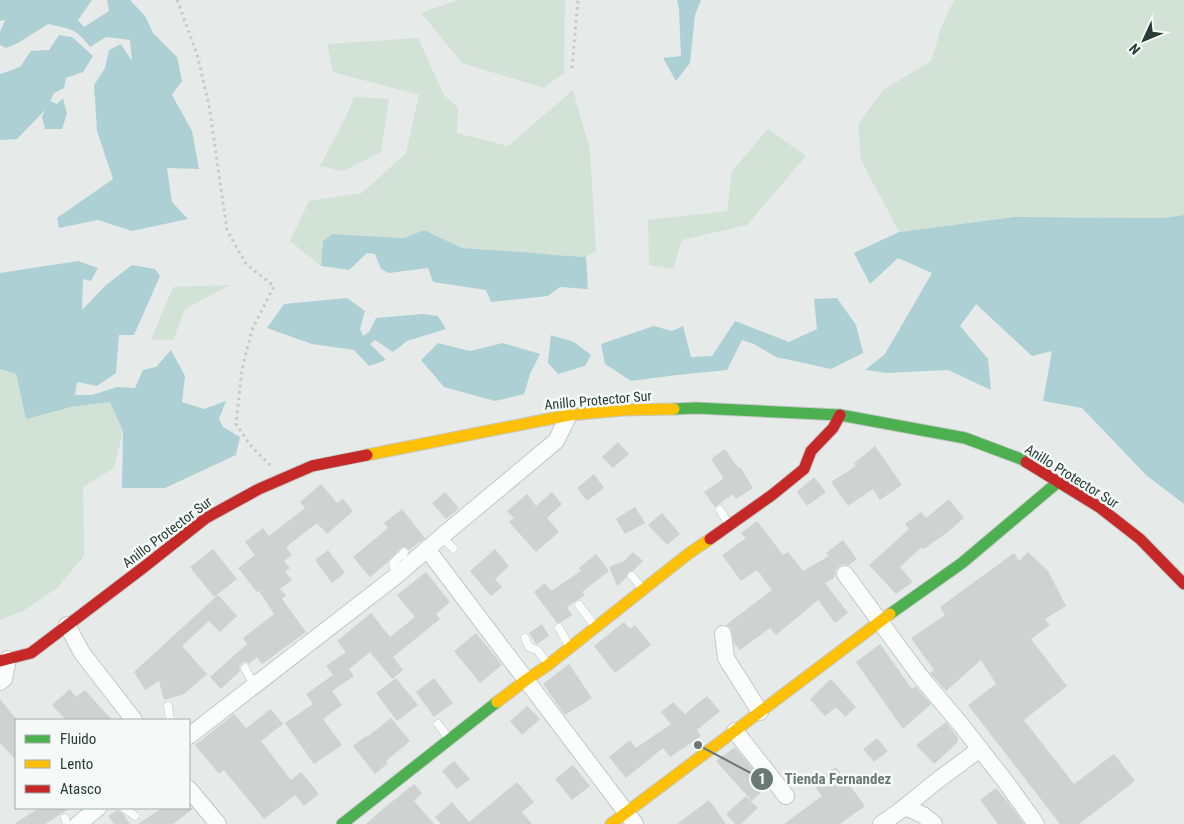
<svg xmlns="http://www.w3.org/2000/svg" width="1184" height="824" viewBox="0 0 1184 824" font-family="'Roboto Condensed',sans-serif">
<rect width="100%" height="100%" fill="#e6ebe9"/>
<g fill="#d2e2d6">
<path d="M458 0H565L564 73 544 88 462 63 421 13Z"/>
<path d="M954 0H1184V215L1163 218 1014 217 899 232 861 160 858 125 883 90 931 61 941 28Z"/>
<path d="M418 38 444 95 458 108 457 133 508 146 573 90 590 150 596 251 586 257 554 255 536 253 462 248 424 230 404 238 332 234 323 241 321 266 290 241 309 201 362 193 406 153 419 95 333 72 327 44Z"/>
<path d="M354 97 389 99 381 152 343 171 320 166 345 119Z"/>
<path d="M768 129 806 156 747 225 682 240 673 269 649 265 648 220 727 211 732 171Z"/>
<path d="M230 285 185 309 173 340H151L173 287Z"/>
<path d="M0 369 16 374 22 401 71 407 110 402 123 431 114 468 83 487 84 556 57 588 23 611 0 620Z"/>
</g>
<g fill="#add0d4">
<path d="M0 0H92L78 20 84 27 109 11 107 0H130L145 16 153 33 177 57 182 81 172 95 192 131 199 169 167 168 172 202 188 219 132 231 98 220 59 228 57 218 113 179 97 131 94 85 105 68 109 50 121 44 132 61 130 40 106 37 90 47C76 28 70 29 48 24L18 43 6 48 0 45V32L5 20 0 21Z"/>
<path d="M677 0H701L695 15 690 63 676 81 663 58 681 56 679 10Z"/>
<path d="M59 35 72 37 93 56 83 72 66 78 64 88 54 93 50 101 57 104 63 98 67 114 62 129H45L42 117 45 110 17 139 0 140V74L20 67 31 51 49 50Z"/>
<path d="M1184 215V504L1147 476 1082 408 1043 401 1052 351 1032 356 976 304 960 326 988 359 991 390 948 370 887 373 865 370 885 354 932 273 898 258 870 284 854 253 899 232 1014 217 1163 218Z"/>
<path d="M424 230 462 248 536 253 554 255 586 257 588 289 560 287 548 296 491 302 486 290 433 282 428 268 389 273 381 269 375 254 367 253 349 270 321 266 323 241 332 234 404 238Z"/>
<path d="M78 261 98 268 91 281 83 279 82 310 106 285 132 265 155 269 160 276 134 335H119L116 373 97 386 77 382 75 395H92L117 387 135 388 143 370 156 367 171 350 185 376 182 402 204 409 226 401 219 419 223 427 240 437 236 455 165 488H122L123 431 110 402 71 407 26 419 16 374 0 369V273Z"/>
<path d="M347 298 365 311 360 329 363 336 369 332 376 318 423 314 438 316 446 329 407 341 393 352 375 340 370 344 386 360 369 366 354 350 312 344 267 328 284 304Z"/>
<path d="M837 298 856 325 863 353 831 369 776 357 754 344 742 340 727 370 677 375 631 381 605 364 601 344 654 326 672 331 683 326 691 357 712 356 735 321 789 342 817 329 814 299Z"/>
<path d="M551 335 574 342 591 355 585 366 558 374 548 363Z"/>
<path d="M438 343 470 351 503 343 540 354 530 374 524 394 495 401 444 387 421 360Z"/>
</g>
<g fill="#ced2d0">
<path d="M618 442 629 454 613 468 602 457Z"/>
<path d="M875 446 902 485 880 500 873 489 848 506 831 482 856 466 854 463Z"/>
<path d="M725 449 738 468 740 467 753 488 736 499 733 494 715 507 704 492 723 479 722 478 723 477 711 459Z"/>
<path d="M594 474 604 488 587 501 577 488Z"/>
<path d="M814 477 826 492 807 506 797 492Z"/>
<path d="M321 484 337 503 343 499 353 511 327 534 317 523 286 547 292 555 284 561 290 568 285 572 292 580 280 589 286 595 282 599 306 632 262 664 257 657 249 664 246 662 242 663 239 667 240 671 221 689 210 677 247 644 243 638 274 614 259 591 257 592 238 568 255 555 245 542 263 528 269 536 305 508 300 502Z"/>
<path d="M445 492 459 508 446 519 432 503Z"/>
<path d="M552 492 562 504 547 518 559 532 536 552 509 522 514 518 507 511 527 494 536 506Z"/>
<path d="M949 499 964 518 949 531 924 549 922 547 900 567 913 582 896 594 869 565 909 529 905 524 921 512 926 518Z"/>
<path d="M635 507 645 523 625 534 616 519Z"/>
<path d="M402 509 425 538 409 550 405 547 401 548 388 562 370 577 353 557 388 528 384 523Z"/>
<path d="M662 513 680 534 667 545 648 525Z"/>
<path d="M757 521 783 555 788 552 803 571 829 556 826 553 843 540 857 559 849 565 843 564 839 566 836 570 834 578 825 583 848 613 835 623 818 600 776 635 770 628 740 650 734 643 731 628 726 625 772 590 757 570 741 581 722 555 746 538 741 533Z"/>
<path d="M213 549 237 579 214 597 190 567Z"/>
<path d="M495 549 509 566 495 579 502 587 491 596 470 571Z"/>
<path d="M328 550 345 573 332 583 315 560Z"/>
<path d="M633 552 643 561 633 571 628 572 627 577 617 586 609 567 624 561Z"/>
<path d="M1028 552 1048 571 1066 606 1045 619 1050 625 1031 639 1067 686 1024 720 1074 784 1114 754 1135 781 1079 824H1060L968 705 996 684 981 660 946 691 930 673 934 670 911 638 945 615 940 607 1014 553 1019 561Z"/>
<path d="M596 554 609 571 582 592 585 595 567 607 572 615 560 623H557L534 592 545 583 551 591 581 571 579 568Z"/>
<path d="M426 572 450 602 436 614 440 619 393 657 403 670 392 679 370 652 349 669 354 676 332 691 342 705 323 719 342 745 314 764 285 723 313 704 306 694 333 675 326 666 346 652 337 641 371 613 390 637 415 617 397 595Z"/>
<path d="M218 595 237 616 220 632 209 621 182 646 207 674 184 694 164 700 159 681 145 690 134 672Z"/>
<path d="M624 622 630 629 635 625 651 645 615 673 594 646Z"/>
<path d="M542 624 549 636 537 644H536L529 633Z"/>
<path d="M476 633 502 665 480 683 454 651Z"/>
<path d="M880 644 912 689 915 686 931 704 903 729 856 662Z"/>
<path d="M569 664 592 698 565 715 543 684Z"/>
<path d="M396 678 418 705 397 721 376 693Z"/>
<path d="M434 678 453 703 434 717 416 692Z"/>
<path d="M831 679 856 707 845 717 836 707 825 716 810 699Z"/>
<path d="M70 689 76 697 85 690 112 720H66L52 705Z"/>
<path d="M707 696 720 711 697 730 701 736 670 757 663 748 626 778 609 757 630 740 636 748 671 724 661 712 673 702 685 714Z"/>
<path d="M0 699 16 719V760L0 743Z"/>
<path d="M527 706 540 719 522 735 510 721Z"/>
<path d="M271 709 283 724 261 741 291 780 301 772 319 794 304 806 295 795 264 819 224 770 219 774 195 745 234 714 246 728Z"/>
<path d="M391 718 410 741 386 761 388 763 375 774 353 746 366 736 367 737Z"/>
<path d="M946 722 958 738 957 743 934 764 916 745Z"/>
<path d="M877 738 888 751 874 762 863 749Z"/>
<path d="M735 747 767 787 752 801 716 761Z"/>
<path d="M454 761 470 779 457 789 442 771Z"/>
<path d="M573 765 590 786 572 800 555 779Z"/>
<path d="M836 767 865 806 840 824H784L822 796 813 784Z"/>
<path d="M517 782 534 802 522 812 532 824H441L435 817 452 802 469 822Z"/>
<path d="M414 784 422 793 414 801 434 824H366L384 808Z"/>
<path d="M996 788 1008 802 1024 824H998L980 800Z"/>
<path d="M746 796 758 808 741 824H735L726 814Z"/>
<path d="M709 800 726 824H677Z"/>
<path d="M39 808H70L45 824H14Z"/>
<path d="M162 808H192L193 809 173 824H138Z"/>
<path d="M119 809V811L124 815 130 824H114L108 816Z"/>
</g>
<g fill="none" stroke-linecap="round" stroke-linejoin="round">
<defs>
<g id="lane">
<path d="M720 510 728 523"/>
<path d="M441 537 453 548"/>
<path d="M396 576 393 563 399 557 403 555 404 552"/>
<path d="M632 576 642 588"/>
<path d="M579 605 594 625"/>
<path d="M559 628 569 646"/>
<path d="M525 638 529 647 537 650 548 664"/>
<path d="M245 668 254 686"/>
<path d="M168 706 170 720"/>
<path d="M438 724 449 739"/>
<path d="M124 808 135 816"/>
<path d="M65 818 67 824"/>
</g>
<g id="street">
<path d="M427 549 635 824"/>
<path d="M845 574 920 676 962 726 1005 781 1036 824"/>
<path d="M67 625 82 653 134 720"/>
<path d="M723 634 726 658 760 712"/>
<path d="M0 682 4 679 8 659"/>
<path d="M735 731 786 796"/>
<path d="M189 736 396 576 441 537 537 457 556 441 569 415"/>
<path d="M189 789 218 824"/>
<path d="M905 807 923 815 934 824"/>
<path d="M78 824 98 808"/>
<path d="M881 824 901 810 938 780 980 749"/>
</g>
<g id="fast">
<path d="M674 409 696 408 840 415 965 438 1021 459 1026 462"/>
<path d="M890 614 962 563 1058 482"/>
<path d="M342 824 497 702"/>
</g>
<g id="slow">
<path d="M367 455 569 415 623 410 674 409"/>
<path d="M497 702 526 680 548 665 688 554 710 539"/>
<path d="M611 824 890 614"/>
</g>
<g id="jam">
<path d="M1026 462 1099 507 1140 539 1184 584"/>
<path d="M710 539 772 495 804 469 811 451 833 428 840 415"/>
<path d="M0 661 31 653 144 567 206 518 259 489 312 466 367 455"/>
</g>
</defs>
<use href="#lane" stroke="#c3c8c6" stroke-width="9"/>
<use href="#street" stroke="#c3c8c6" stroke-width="18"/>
<use href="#fast" stroke="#c3c8c6" stroke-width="13"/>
<use href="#slow" stroke="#c3c8c6" stroke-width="13"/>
<use href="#jam" stroke="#c3c8c6" stroke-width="13"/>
<g stroke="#c3cac7" stroke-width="3" stroke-dasharray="2.5 4" stroke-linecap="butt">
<path d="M177 0 197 54 209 105 227 230 246 264 274 286 252 330 242 369 236 424 250 445 270 465"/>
<path d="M572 68 578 0"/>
</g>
<use href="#lane" stroke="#fbfcfc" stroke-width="8"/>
<use href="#street" stroke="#fbfcfc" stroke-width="16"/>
<use href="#fast" stroke="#4caf50" stroke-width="11"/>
<use href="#slow" stroke="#ffc107" stroke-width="11"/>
<use href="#jam" stroke="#c62828" stroke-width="11"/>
</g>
<g text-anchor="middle" stroke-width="5" stroke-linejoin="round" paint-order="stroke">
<g font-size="14" fill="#263c35" stroke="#f5f9f7">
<text transform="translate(598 400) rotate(-5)" y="5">Anillo Protector Sur</text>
<text transform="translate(1072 476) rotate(32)" y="5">Anillo Protector Sur</text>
<text transform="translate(167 532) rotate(-37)" y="5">Anillo Protector Sur</text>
</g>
</g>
<path fill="none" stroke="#697974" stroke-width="2" d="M698 745L762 779"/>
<g fill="#697974" stroke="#f5f9f7" stroke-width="2">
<circle cx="698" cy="745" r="5"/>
<circle cx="762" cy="779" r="12"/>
</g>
<g font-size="15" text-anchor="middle" font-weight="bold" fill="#fff">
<text x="762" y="784">1</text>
</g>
<g font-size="15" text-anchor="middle" font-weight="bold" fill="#697974" stroke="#f5f9f7" stroke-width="5" stroke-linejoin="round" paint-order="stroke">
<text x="838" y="784">Tienda Fernandez</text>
</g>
<rect x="15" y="719" width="175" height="90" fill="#f5f9f7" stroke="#a2ada9"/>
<rect x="25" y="735" width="25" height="8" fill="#4caf50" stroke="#a2ada9"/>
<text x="60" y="744" font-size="15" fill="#263c35">Fluido</text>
<rect x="25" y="760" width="25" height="8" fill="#ffc107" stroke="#a2ada9"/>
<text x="60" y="769" font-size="15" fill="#263c35">Lento</text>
<rect x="25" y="785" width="25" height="8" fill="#c62828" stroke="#a2ada9"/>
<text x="60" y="794" font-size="15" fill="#263c35">Atasco</text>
<g transform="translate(1144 40) rotate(226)" stroke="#f5f9f7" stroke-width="4" paint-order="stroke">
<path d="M0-4L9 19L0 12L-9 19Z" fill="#263c35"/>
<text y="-8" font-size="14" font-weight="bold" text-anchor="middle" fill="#263c35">N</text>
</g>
</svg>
